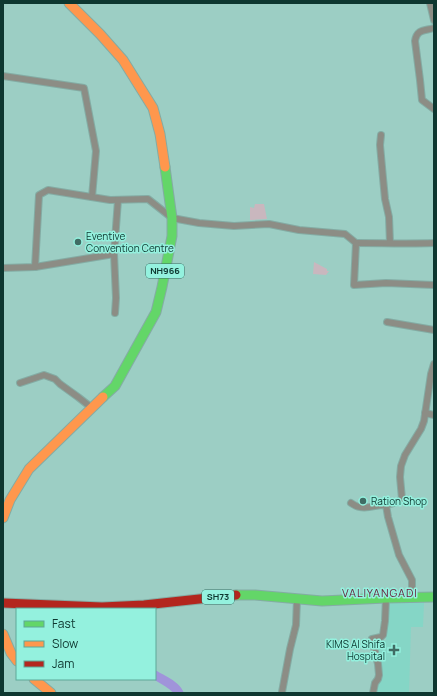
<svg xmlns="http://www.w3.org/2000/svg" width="437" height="696" viewBox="0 0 437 696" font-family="Manrope,sans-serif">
<rect width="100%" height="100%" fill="#9ccec4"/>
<path fill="#85d6c6" d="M387 601 424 603 423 627H411L409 693H375V686L379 685 380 657 375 643 386 640Z"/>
<g fill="#c9b7be">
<path d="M255 204H264L267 219 250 220V207L254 208Z"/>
<path d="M314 262 327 269V271H329L326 275 313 274Z"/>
</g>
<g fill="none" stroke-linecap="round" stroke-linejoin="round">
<path stroke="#a094da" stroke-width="9" d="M155 675C163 680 175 685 179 693"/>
<defs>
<g id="street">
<path d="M430 3 434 20"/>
<path d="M434 28C424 31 417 29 415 41L420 80 422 100 434 109"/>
<path d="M3 76 84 88 96 151 92 197"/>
<path d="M381 135 380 145 383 178 385 199 389 217 390 243"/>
<path d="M356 243 354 285 386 283 434 285"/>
<path d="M356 243C382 243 408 244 434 243"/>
<path d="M35 267 114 254"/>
<path d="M3 268 35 267 39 195 48 190 110 200 148 199 172 218 199 223 234 226 269 224 299 230 345 234 356 243"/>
<path d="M115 313 116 298 114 254 118 200"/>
<path d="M387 322 434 330"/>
<path d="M20 383 44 375 55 379 60 384 78 397 92 408"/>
<path d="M425 413 434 415"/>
<path d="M351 503C354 505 357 507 360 507 369 509 378 504 386 505"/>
<path d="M412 597V580L399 555 388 517 386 505C392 504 398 503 402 499L400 477 401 466 405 455 421 429 424 421 431 374 434 364"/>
<path d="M282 692 290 649 296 625 297 599"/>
<path d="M373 693 375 683 378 679 379 675 378 664 372 639 381 637 383 635 385 621 386 598"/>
</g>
<g id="fast">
<path d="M103 397 115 386 156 312 162 287 172 236V218L165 167"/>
<path d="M236 595H255L322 601 386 598 434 597"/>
</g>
<g id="slow">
<path d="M69 3 100 34 123 60 153 108 160 134 165 167"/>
<path d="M3 518 10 500 29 469 103 397"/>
<path d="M3 634 11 653 17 661"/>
<path d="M34 679 51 693"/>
</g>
<path id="jam" d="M3 603 102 607 144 605 236 595"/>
</defs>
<use href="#street" stroke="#84aca4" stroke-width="8"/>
<use href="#fast" stroke="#84aca4" stroke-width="11"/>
<use href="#slow" stroke="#84aca4" stroke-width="11"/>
<use href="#jam" stroke="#84aca4" stroke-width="11"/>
<use href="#street" stroke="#8c8d85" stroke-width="6"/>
<use href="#fast" stroke="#63d668" stroke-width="9"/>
<use href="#slow" stroke="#ff974d" stroke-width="9"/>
<use href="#jam" stroke="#b3261e" stroke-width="9"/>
</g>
<g fill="#406c64" stroke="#94f1de" stroke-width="1.5">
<circle cx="78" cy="242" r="4"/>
<circle cx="363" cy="501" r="4"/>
<path d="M392 644h4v4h4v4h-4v4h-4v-4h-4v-4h4z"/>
</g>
<g text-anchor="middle" stroke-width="3" stroke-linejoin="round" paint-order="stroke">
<g fill="#94f1de" stroke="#366f64" stroke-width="1">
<rect x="146" y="264" width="38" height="14" rx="3"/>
<rect x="202" y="590" width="32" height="14" rx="3"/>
</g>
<g font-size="9" font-weight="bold" fill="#0e3730">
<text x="165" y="274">NH966</text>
<text x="218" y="600">SH73</text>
</g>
<g font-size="10" fill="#0e3730" stroke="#94f1de" text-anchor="start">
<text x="86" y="240">Eventive<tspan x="86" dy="12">Convention Centre</tspan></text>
<text x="371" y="505">Ration Shop</text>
<text x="385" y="648" text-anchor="end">KIMS Al Shifa<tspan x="385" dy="12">Hospital</tspan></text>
</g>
<g font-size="11" letter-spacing="1" fill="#68243e" stroke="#94f1de">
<text x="380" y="597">VALIYANGADI</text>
</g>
</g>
<rect width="437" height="696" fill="none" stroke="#0e3730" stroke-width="8"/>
<rect x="16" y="608" width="140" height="72" fill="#94f1de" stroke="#5ea798"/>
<rect x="24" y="621" width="20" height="6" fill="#63d668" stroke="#5ea798"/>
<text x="52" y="628" font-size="12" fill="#0e3730">Fast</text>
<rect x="24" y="641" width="20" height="6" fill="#ff974d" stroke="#5ea798"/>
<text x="52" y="648" font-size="12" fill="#0e3730">Slow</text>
<rect x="24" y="661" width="20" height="6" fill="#b3261e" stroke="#5ea798"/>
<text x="52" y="668" font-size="12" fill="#0e3730">Jam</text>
</svg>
